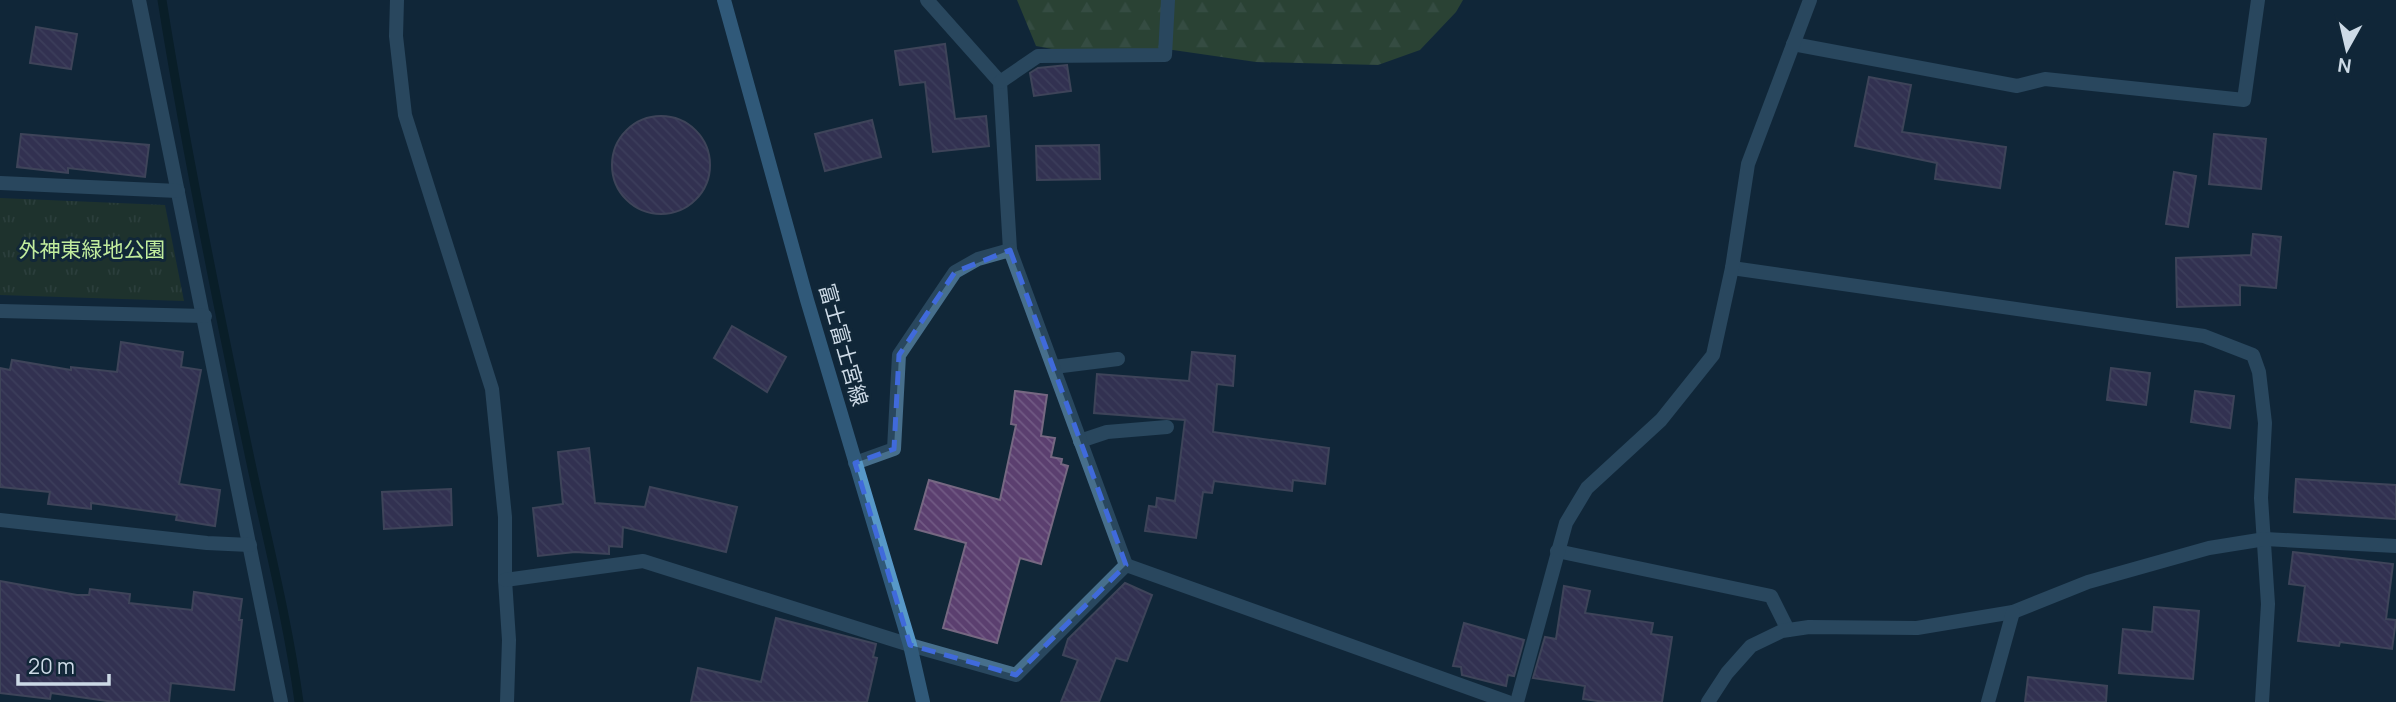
<svg xmlns="http://www.w3.org/2000/svg" width="2396" height="702" viewBox="0 0 2396 702" font-family="Manrope,'Noto Sans JP',sans-serif">
<defs>
<pattern id="forest-firs" width="22" height="20" patternUnits="userSpaceOnUse" patternTransform="scale(1.75)"><rect width="22" height="20" fill="#496430"/><path d="M5 1l3.5 6h-7zM16 11l3.5 6h-7z" fill="#627a4e"/></pattern>
<pattern id="park-tufts" width="24" height="20" patternUnits="userSpaceOnUse" patternTransform="scale(1.75)"><rect width="24" height="20" fill="#304120"/><path d="M3 7l-1-3M5 7V3M7 7l1-3M15 17l-1-3M17 17v-4M19 17l1-3" fill="none" stroke="#4d5c40"/></pattern>
<pattern id="building-back-hatch" width="6" height="6" patternUnits="userSpaceOnUse" patternTransform="scale(1.75)"><rect width="6" height="6" fill="#5b3f6f"/><path d="M-1 5l2 2M0 0l6 6M5-1l2 2" fill="none" stroke="#715a84"/></pattern>
</defs>
<rect width="100%" height="100%" fill="#112738"/>
<path fill="url(#forest-firs)" d="M1017 0H1463L1456 12 1420 50 1378 65 1256 62 1173 50 1068 52 1036 46Z"/>
<path fill="url(#park-tufts)" d="M0 198 165 205 184 301 0 295Z"/>
<g fill="none" stroke-linecap="round" stroke-linejoin="round">
<path stroke="#001416" stroke-width="9" d="M162 0C187 157 219 313 252 468 269 547 288 622 299 702"/>
</g>
<g fill="url(#building-back-hatch)" stroke="#766882" stroke-width="2">
<path d="M36 27 77 34 71 69 30 63Z"/>
<path d="M945 44 955 119 986 116 989 146 933 152 925 82 900 85 895 51Z"/>
<path d="M1067 65 1071 91 1034 96 1030 73 1038 68Z"/>
<path d="M1869 77 1911 85 1902 132 2006 147 2000 188 1935 179 1937 163 1855 146Z"/>
<circle cx="661" cy="165" r="49"/>
<path d="M872 120 881 157 825 171 815 134Z"/>
<path d="M21 134 149 145 145 177 68 168V173L17 167Z"/>
<path d="M2214 134 2266 139 2261 189 2209 184Z"/>
<path d="M1099 145 1100 179 1037 180 1036 146Z"/>
<path d="M2174 172 2196 176 2188 227 2166 224Z"/>
<path d="M2253 234 2281 237 2276 288 2240 285V305L2177 307 2176 258 2251 255Z"/>
<path d="M732 326 786 357 767 392 714 358Z"/>
<path d="M121 342 183 352 181 367 201 370 179 484 220 490 215 526 176 520 177 515 91 503V509L48 504 50 492 0 487V368L10 370 12 360 71 370V367L117 372Z"/>
<path d="M1192 352 1235 356 1233 386 1217 384 1213 432 1329 448 1325 484 1293 480 1292 491 1214 481 1212 493 1203 492 1196 538 1145 531 1149 506 1156 507 1157 498 1175 501 1185 420 1094 413 1097 374 1189 381Z"/>
<path d="M2111 368 2150 373 2146 405 2107 400Z"/>
<path d="M1015 391 1047 395 1041 436 1055 438 1051 457 1062 459 1061 464 1068 466 1041 564 1020 558 997 643 943 628 966 543 915 529 929 480 1000 500 1016 425 1011 424Z"/>
<path d="M2195 391 2234 396 2230 428 2191 422Z"/>
<path d="M589 448 595 503 645 507 650 487 737 507 726 552 623 527 622 547 609 546V554L575 552 538 556 533 508 563 504 558 452Z"/>
<path d="M2296 479 2396 485V519L2294 512Z"/>
<path d="M451 489 452 525 384 529 382 492Z"/>
<path d="M2293 552 2393 564 2386 619 2396 620 2392 649 2340 642 2339 646 2298 641 2305 586 2289 584Z"/>
<path d="M0 581 77 595H89L90 589 130 594 129 603 192 610 194 592 242 599 239 620H242L234 690 171 683 169 702H114L51 693 50 699 0 693Z"/>
<path d="M1125 583 1152 595 1127 661 1116 658 1099 702H1061L1078 660 1063 655 1068 639Z"/>
<path d="M1564 586 1590 591 1585 613 1653 623 1651 634 1672 637 1662 702H1605L1583 699 1585 686 1533 678 1545 637 1556 639Z"/>
<path d="M2154 607 2199 611 2193 679 2119 673 2123 629 2152 632Z"/>
<path d="M776 618 876 644 873 657 877 658 867 702H691L698 668 761 682Z"/>
<path d="M1464 623 1524 640 1514 676 1508 675 1506 686 1462 675 1461 667 1453 666Z"/>
<path d="M2028 677 2107 686 2106 702H2025Z"/>
</g>
<g fill="none" stroke-linecap="round" stroke-linejoin="round">
<g stroke="#476f8c" stroke-width="14">
<path d="M139 0 281 702"/>
<path d="M397 0 396 36 405 115 492 389 505 517V580L509 640 507 702"/>
<path d="M927 0 1000 82 1010 250"/>
<path d="M1793 44 2017 86 2045 79 2244 100 2258 0"/>
<path d="M1000 82 1038 56 1165 55 1168 0"/>
<path d="M0 183 178 191"/>
<path d="M1732 268 2204 336 2253 355 2259 372 2265 423 2261 498 2268 604 2262 702"/>
<path d="M0 311 205 316"/>
<path d="M1054 367 1118 359"/>
<path d="M1080 441 1107 432 1167 427"/>
<path d="M855 463 894 449 899 355 955 272 978 259 1010 250 1126 565"/>
<path d="M0 520 207 543 250 545"/>
<path d="M1557 551 1771 596 1788 630"/>
<path d="M505 580 643 561 910 645 1016 675 1126 565 1508 702"/>
<path d="M1517 702 1566 523 1587 488 1661 420 1713 355 1732 268 1748 164 1810 0"/>
<path d="M1708 702 1727 673 1751 646 1782 631 1809 627 1917 628 2013 612 2088 582 2209 548 2265 539 2396 546"/>
<path d="M1988 702 2013 612"/>
</g>
<path stroke="#5798c8" stroke-width="14" d="M724 0 807 300 910 645 923 702"/>
</g>
<path d="M0 0H2396V702H0ZM1010 250 1126 565 1016 675 910 645 855 463 894 449 899 355 955 272Z" fill="#112738" fill-opacity=".55" fill-rule="evenodd"/>
<path fill="none" stroke="#406adb" stroke-width="5" stroke-dasharray="14 9" stroke-linejoin="round" d="M1010 250 1126 565 1016 675 910 645 855 463 894 449 899 355 955 272Z"/>
<g text-anchor="middle" stroke-width="6" stroke-linejoin="round" paint-order="stroke">
<g font-size="21" fill="#c1ec9d" stroke="#112738">
<text x="92" y="257">外神東緑地公園</text>
</g>
<g font-size="21" fill="#cddae6" stroke="#112738">
<text transform="translate(843 345) rotate(74)" y="7">富士富士宮線</text>
</g>
</g>
<g transform="translate(2347 49) rotate(188)" stroke="#112738" stroke-width="5" paint-order="stroke">
<path d="M0-5L12 26L0 18L-12 26Z" fill="#cddae6"/>
<text y="-10" font-size="19" font-weight="bold" text-anchor="middle" fill="#cddae6">N</text>
</g>
<path d="M18 674v10h91v-10" fill="none" stroke="#cddae6" stroke-width="3.5"/>
<text x="28" y="674" font-size="21" fill="#cddae6" stroke="#112738" stroke-width="5" paint-order="stroke">20 m</text>
</svg>
